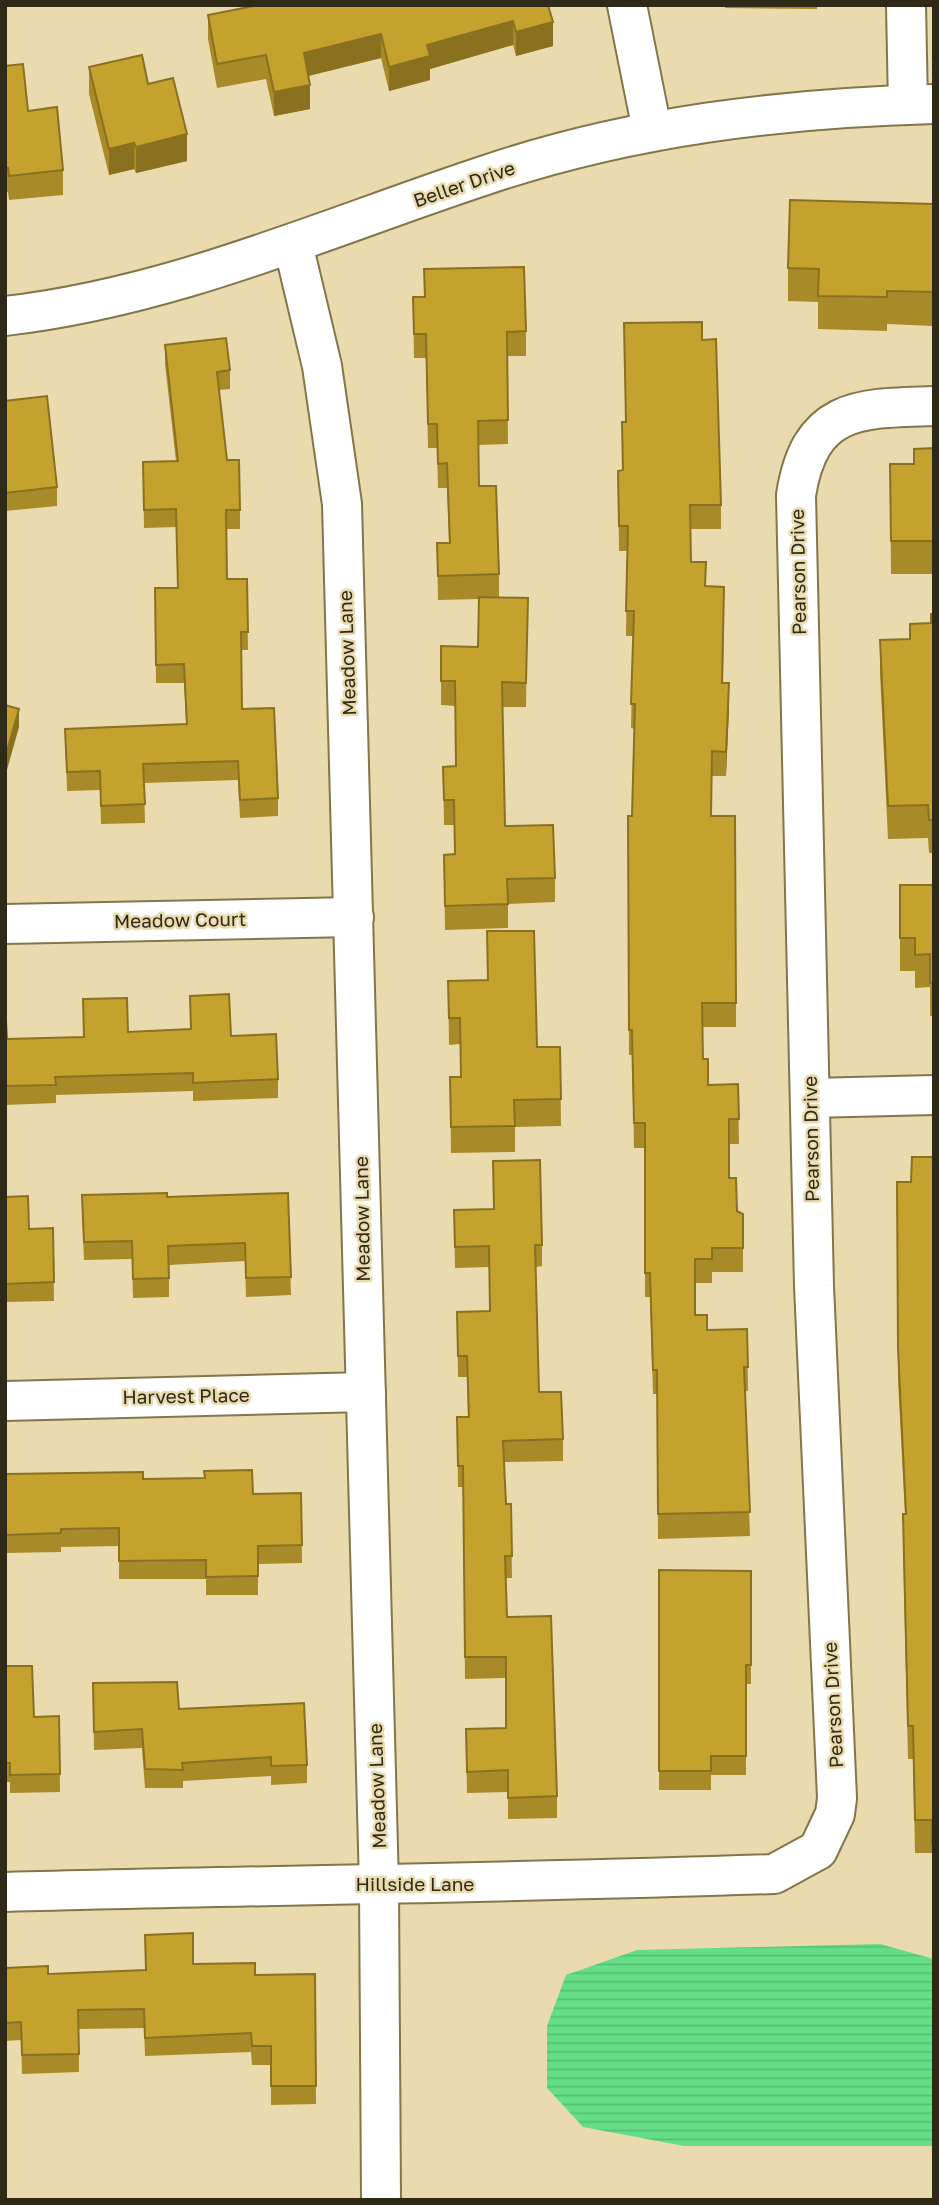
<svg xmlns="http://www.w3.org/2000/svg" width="939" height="2205" viewBox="0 0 939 2205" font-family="'Golos Text',sans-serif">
<defs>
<pattern id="water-rules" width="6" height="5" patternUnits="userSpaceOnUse" patternTransform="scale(1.75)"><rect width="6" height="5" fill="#64df87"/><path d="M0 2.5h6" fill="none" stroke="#57bf74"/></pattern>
</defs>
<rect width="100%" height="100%" fill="#eadbaf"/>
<path fill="url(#water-rules)" d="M880 1944 934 1959V2146H684L583 2127 547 2088V2026L566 1975 637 1950Z"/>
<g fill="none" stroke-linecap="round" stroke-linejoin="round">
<defs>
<g id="minor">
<path d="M627 5 652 130"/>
<path d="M906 5 908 105"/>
<path d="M293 244 322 366 342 504 379 1885 381 2200"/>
<path d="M5 316C173 297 328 227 486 175 631 126 782 108 934 104"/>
<path d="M5 924 354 917"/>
<path d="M810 1098 934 1095"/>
<path d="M5 1401 366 1392"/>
<path d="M5 1892C262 1885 518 1883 774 1874L818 1850 835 1814 837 1798 814 1286 796 495C810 407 858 408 934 406"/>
</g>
</defs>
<use href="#minor" stroke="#83754c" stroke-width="42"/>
<use href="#minor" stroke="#fff" stroke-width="38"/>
</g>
<g fill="#a98a28">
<path d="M548 5 553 46 516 56 513 45 430 69V80L389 91 381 58 308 76 310 109 274 116 266 79 217 88 208 39V15Z"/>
<path d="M725 5H817V9L725 8Z"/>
<path d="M5 66 28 111 63 170V195L9 200 8 192 5 193Z"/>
<path d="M89 67 148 84 187 161 136 173 134 169 109 175 89 94Z"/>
<path d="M934 204V326L887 324V331L818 329V302L788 301V268Z"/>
<path d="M424 269 526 331V356H507L508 444 478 445 479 486 499 574V597L528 598 526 707H502L505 826 555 878V902L508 904V928L445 930 444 855 455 854 454 825H444L443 767 456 766 455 706 441 705V646L478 647 479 599 438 600 437 543H449L447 488H438L437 448H428L426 358H414L413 297H425Z"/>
<path d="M702 340 721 505V529H690L691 562 706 586 724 611 723 683 729 708 726 776H712L711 816 736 1003V1027H703V1059L708 1085 738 1084 739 1144H729V1178L737 1211 743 1214V1272H712V1283H695V1315L707 1330 747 1329 748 1391H745L750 1536 658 1539 657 1394H653L650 1297H645V1148H634L632 1055H629L628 816H632L635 729 631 728 633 636H626L627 551H619L618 471 622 470 625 422Z"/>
<path d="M165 345 230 370V389L219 390 227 460 240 510V529H226L227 579H247L248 650H242V709L278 798V816L240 818 238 780 144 783 145 823 101 824 100 790 67 791 65 729 186 724 184 683H156L155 588H178L176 527 144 528 143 462 176 461 165 364Z"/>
<path d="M5 401 57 487V506L5 511Z"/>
<path d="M934 448V574H891L890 464H914Z"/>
<path d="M934 614V853H929L928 838 888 839 880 673V640L910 639 931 623Z"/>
<path d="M900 885H934V1016H930V987L915 988V971H900Z"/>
<path d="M448 981 537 1047H560L561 1126 515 1127V1152L451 1153 450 1077H461L460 1044 449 1045Z"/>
<path d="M190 996 231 1036 278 1079V1098L193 1101V1091L56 1095V1103L5 1105V1002L7 1039 84 1037 128 1032 190 1030Z"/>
<path d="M934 1157V1878H932V1853H915L913 1759H908L903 1547V1514H905L898 1381 897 1182H911Z"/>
<path d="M288 1193 291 1295 246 1297 245 1261 169 1265V1297L133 1298 132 1259 84 1260 82 1213 167 1197Z"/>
<path d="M5 1197 29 1229 53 1228 54 1301 5 1302Z"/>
<path d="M454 1210 542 1245V1266L536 1267 539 1392 563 1439V1461L504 1462 506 1504H511L512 1578H506L507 1617 557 1796V1818L508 1819V1792L467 1793 466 1729 506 1728V1678L465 1679 463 1487H458L457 1417H468L467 1377H458L457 1312 490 1311 489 1267 455 1268Z"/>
<path d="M5 1474 143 1479 253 1494 301 1493 302 1563 258 1564V1595H206V1579H119V1546L61 1547V1552L5 1553Z"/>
<path d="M659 1570 751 1571V1684H746V1775H711V1790H659Z"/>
<path d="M5 1666 34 1717 59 1716 60 1792 10 1793V1782H5Z"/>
<path d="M93 1683 179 1709 307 1765V1783L271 1785V1776L183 1781V1788H145L142 1748 94 1750Z"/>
<path d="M193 1964 255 1975 315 1974 316 2104 271 2105V2065H252L251 2052 145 2056 144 2028 79 2029V2072L22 2074 21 2040 5 2041V1968L48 1974 145 1970Z"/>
</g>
<g fill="#8a7120">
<path d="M513 21V45L430 69V80L389 91V67L427 45Z"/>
<path d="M553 22V46L516 56V32Z"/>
<path d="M381 34V58L304 77V53Z"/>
<path d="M310 85V109L274 116V92Z"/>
<path d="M187 134V161L136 173V147Z"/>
<path d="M134 143V169L109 175V149Z"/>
<path d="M7 669V688L5 695V676Z"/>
<path d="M729 683V708L726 776V752Z"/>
<path d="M19 709V727L5 777V758Z"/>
</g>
<g fill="#c5a12e" stroke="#8a7120" stroke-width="2">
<path d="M258 5H548L553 22 516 32 513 21 427 45 430 56 389 67 381 34 304 53 310 85 274 92 266 55 217 64 208 15Z"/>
<path d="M142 55 148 84 173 78 187 134 136 147 134 143 109 149 89 67Z"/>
<path d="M23 64 28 111 57 107 63 170 9 176 8 168H5V66Z"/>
<path d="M790 200 934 204V292L887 291V297L818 296 819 269 788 268Z"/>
<path d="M524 267 526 331 507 332 508 420 478 421 479 486H496L499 574 438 576 437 543H450L447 463 438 464 437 424H428L426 334H414L413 297H425L424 269Z"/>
<path d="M702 322V340L716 339 721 505H690L691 562H706L705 586 724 587 722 683H729L726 752 712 751 711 816H735L736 1003H702L703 1059H708V1085L738 1084 739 1119H729V1178H736L737 1211 743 1214V1248H712V1259H695V1315H707V1330L747 1329 748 1367H744L750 1512 658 1514 657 1370H653L650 1273H645V1123H634L632 1030H629L628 816H632L635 704H631L634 611H626L628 526H619L618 471 623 470 622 422H626L624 323Z"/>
<path d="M226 338 230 370 217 372 227 460H239L240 510H226L227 579H247L248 632H241L242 709 274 708 278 798 240 800 238 761 143 764 145 804 101 806 100 771 67 772 65 729 187 724 184 664 156 665 155 588H178L176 509 144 510 143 462 178 461 165 345Z"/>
<path d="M47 396 57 487 5 493V401Z"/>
<path d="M934 448V541H891L890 464H914V449Z"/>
<path d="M479 597 528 598 526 683 502 682 505 826 553 825 555 878 507 879 508 904 445 906 444 855 455 854 454 800H444L443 767 456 766 455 681H441V646L478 647Z"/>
<path d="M931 614H934V820H929L928 805 888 806 880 640 910 639V624L931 623Z"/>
<path d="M5 705 19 709 5 758Z"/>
<path d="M900 885H934V983H930V954L915 955V938H900Z"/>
<path d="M487 931H534L537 1047H560L561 1099 514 1100 515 1126 451 1127 450 1077H461L460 1018H449L448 981 488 980Z"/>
<path d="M229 994 231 1036 276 1034 278 1079 193 1083V1073L55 1077 56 1085 5 1086V1002L7 1039 84 1037 83 999 127 998 128 1032 191 1029 190 996Z"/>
<path d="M912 1157H934V1844H932V1820H915L913 1726H908L903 1514H906L898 1348 897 1182H911Z"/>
<path d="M540 1160 542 1245H535L539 1392H561L563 1439 503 1441 506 1504H511L512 1556H505L507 1617 551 1616 557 1796 508 1798V1770L467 1772 466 1729 506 1728V1657H465L463 1466H458L457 1417H469L467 1356H458L457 1312 490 1311 489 1246 455 1247 454 1210 494 1209 493 1161Z"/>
<path d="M167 1193V1197L288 1193 291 1277 246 1278 245 1243 168 1246 169 1278 133 1279 132 1241 84 1242 82 1195Z"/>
<path d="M28 1196 29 1229 53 1228 54 1282 5 1284V1197Z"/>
<path d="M252 1470 253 1494 301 1493 302 1545 258 1546V1576L206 1577V1560L119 1561V1528L61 1529V1533L5 1535V1474L143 1472V1479L205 1478 204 1471Z"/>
<path d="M659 1570 751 1571V1665H746V1756H711V1771H659Z"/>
<path d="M5 1666H32L34 1717 59 1716 60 1774 10 1775V1763H5Z"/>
<path d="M177 1682 179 1709 304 1703 307 1765 271 1766V1757L182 1763 183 1770 145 1769 142 1729 94 1732 93 1683Z"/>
<path d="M193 1933V1964L255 1963V1975L315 1974 316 2086H271V2046H252L251 2033 145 2038 144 2009 78 2010 79 2054 22 2055 21 2022 5 2023V1968L48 1966V1974L146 1970 145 1935Z"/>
</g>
<g text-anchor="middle" stroke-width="5" stroke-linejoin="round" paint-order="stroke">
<g font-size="19" fill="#2f2918" stroke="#eadbaf">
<text transform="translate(464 184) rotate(-19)" y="7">Beller Drive</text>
<text transform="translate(798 572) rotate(-91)" y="7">Pearson Drive</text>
<text transform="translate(347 653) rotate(-92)" y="7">Meadow Lane</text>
<text transform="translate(180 920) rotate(-1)" y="7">Meadow Court</text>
<text transform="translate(811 1139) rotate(-91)" y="7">Pearson Drive</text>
<text transform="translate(362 1219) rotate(-91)" y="7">Meadow Lane</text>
<text transform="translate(186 1396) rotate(-1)" y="7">Harvest Place</text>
<text transform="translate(833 1705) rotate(-93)" y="7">Pearson Drive</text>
<text transform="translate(377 1786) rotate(-92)" y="7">Meadow Lane</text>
<text x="415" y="1891">Hillside Lane</text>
</g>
</g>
<rect width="939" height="2205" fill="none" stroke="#2f2918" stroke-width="14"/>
</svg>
